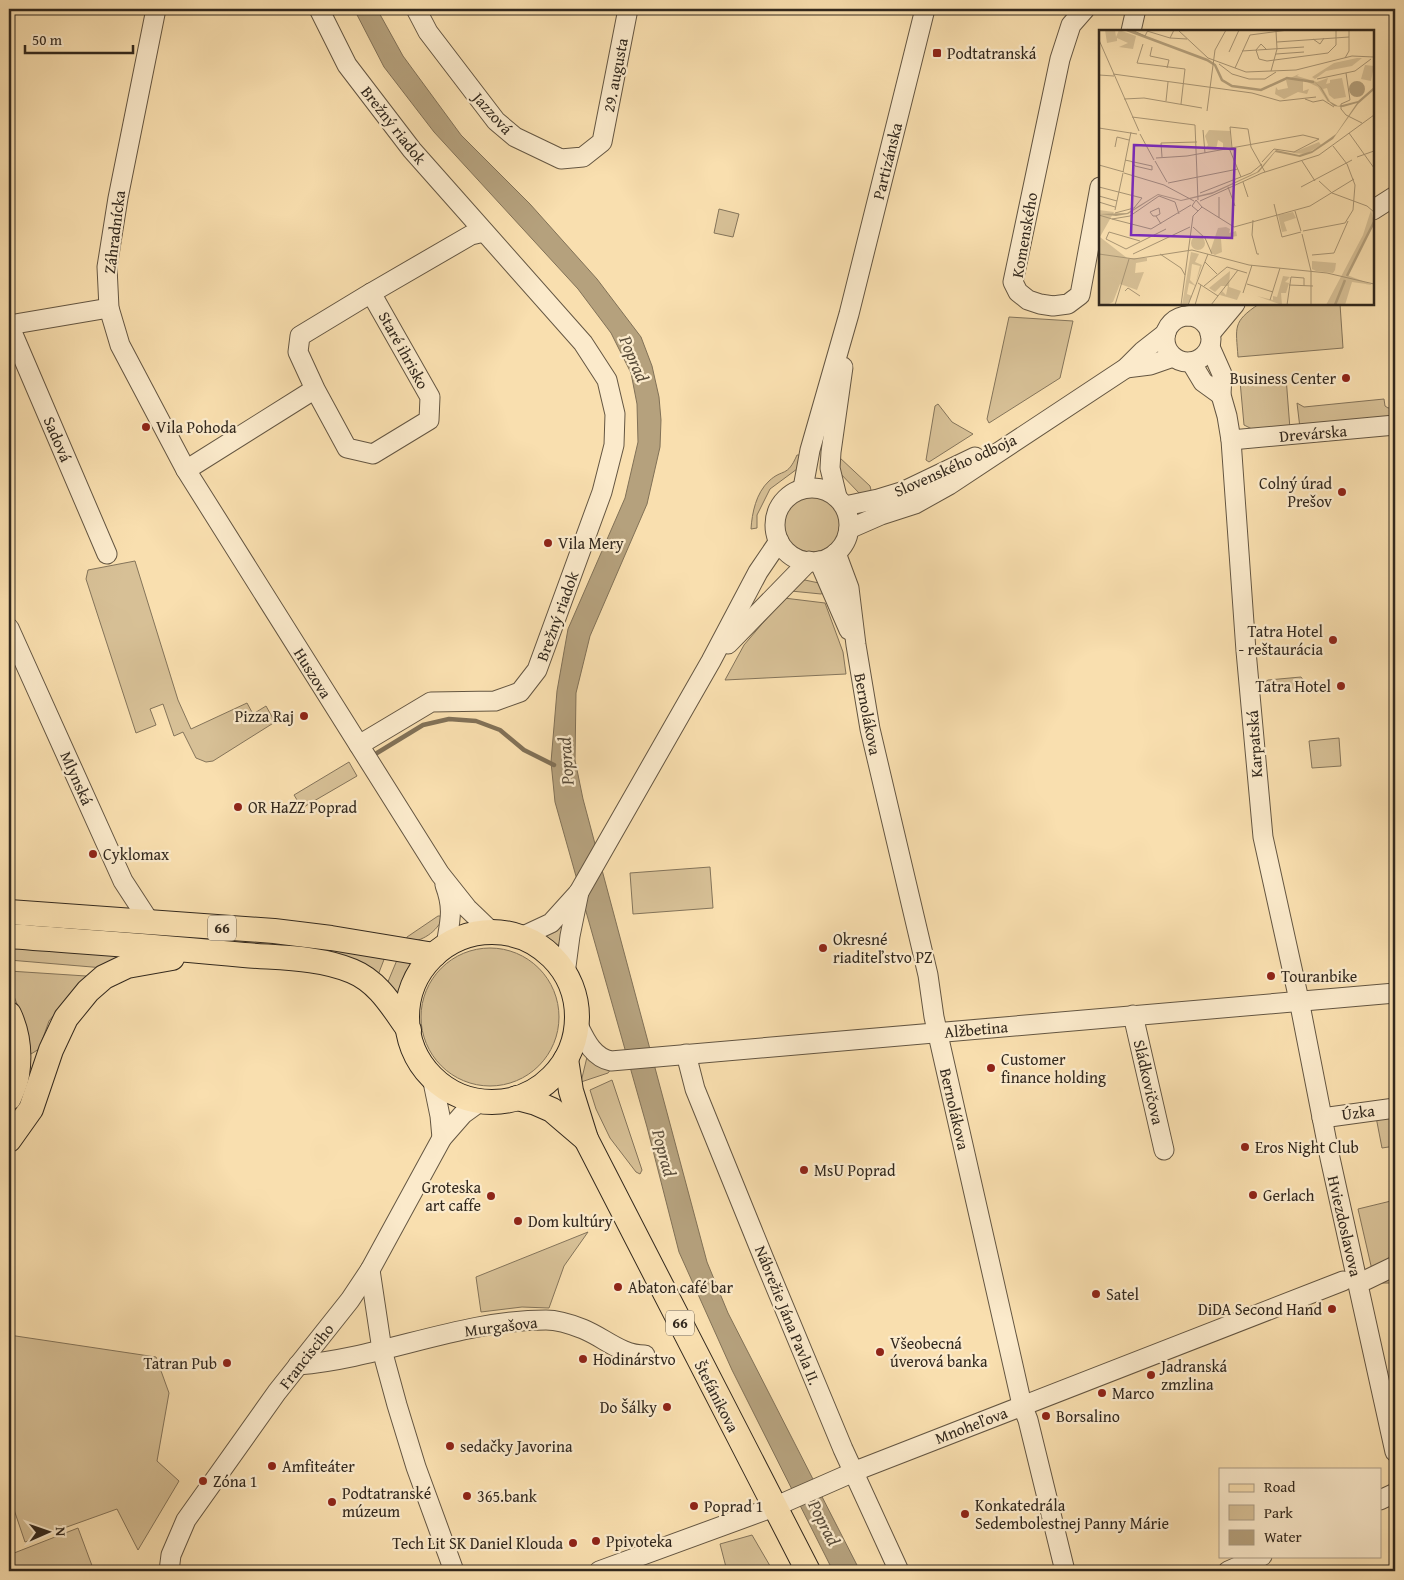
<svg xmlns="http://www.w3.org/2000/svg" width="1404" height="1580" viewBox="0 0 1404 1580" font-family="'Gentium Book Plus',serif">
<rect width="100%" height="100%" fill="#f9dfaf"/>
<filter id="stains"><feTurbulence type="fractalNoise" baseFrequency=".004" numOctaves="4"/><feColorMatrix values="0 0 0 0 .2 0 0 0 0 .09 0 0 0 0 .02 0 0 0 .5 -.17"/></filter>
<radialGradient id="worn" r=".72"><stop offset=".6" stop-color="#630" stop-opacity="0"/><stop offset="1" stop-color="#630" stop-opacity=".3"/></radialGradient>
<g fill="#d7c096" stroke="#84745a">
<path d="M719 209 739 214 733 237 714 233Z"/>
<path d="M1259 304H1340L1343 348 1238 357C1236 327 1232 322 1259 304Z"/>
<path d="M1009 317 1073 321 1060 378 989 423 987 419Z"/>
<path d="M1286 377 1290 429 1256 431 1244 425 1240 381Z"/>
<path d="M1384 399 1385 406 1388 408 1395 407V419L1300 428 1297 403 1304 407Z"/>
<path d="M938 404 952 422 973 434 929 462 926 460 935 406Z"/>
<path d="M797 455H802L797 469 770 489 757 515V528L751 529C752 513 756 493 769 481 783 468 787 478 797 455Z"/>
<path d="M839 457 870 486 872 494 859 493 838 471Z"/>
<circle cx="812" cy="523" r="29"/>
<path d="M135 561 178 700 191 729 247 703 253 714 266 706 275 722 213 761 206 762 196 758 183 732 174 736 163 704 150 709 156 725 136 733 86 579 88 570Z"/>
<path d="M800 579 819 583 827 591 821 594 791 591Z"/>
<path d="M784 598 825 603 843 652 846 674 725 680 744 645Z"/>
<path d="M1301 677 1304 681 1305 688 1301 691 1268 693 1265 692V682L1268 680Z"/>
<path d="M1339 738 1341 766 1312 768 1309 741Z"/>
<path d="M349 762 357 776 302 808 294 795Z"/>
<path d="M710 867 713 908 633 914 630 873Z"/>
<path d="M438 916H444C436 933 423 941 405 943L407 937Z"/>
<path d="M9 920 306 943 385 957 378 975 9 928Z"/>
<path d="M566 921 556 953 539 938Z"/>
<path d="M9 944 144 954 104 968 9 960Z"/>
<circle cx="490" cy="1017" r="69"/>
<path d="M397 960 414 962 406 973 398 1000 387 984Z"/>
<path d="M9 971 86 976 49 1021 39 1049 31 1054 26 1028 12 991 9 987Z"/>
<path d="M587 1057 611 1069 608 1073 581 1082Z"/>
<path d="M612 1080 642 1170 640 1174 636 1172 610 1138 596 1109 590 1090Z"/>
<path d="M1385 1116 1395 1123V1146L1382 1148 1376 1117Z"/>
<path d="M1395 1200V1283H1375L1358 1209Z"/>
<path d="M588 1232 564 1266 549 1308 522 1307 481 1312 476 1277Z"/>
<path d="M9 1335 156 1357 169 1393 157 1461 179 1481 138 1550 117 1509 25 1542 9 1495Z"/>
<path d="M78 1528 94 1571H9V1555Z"/>
<path d="M752 1535 773 1571H727L720 1544Z"/>
</g>
<path fill="#b5a17d" stroke="#817157" d="M354 9H377L403 56 461 135 530 204 597 279 641 337 652 366 659 397 661 420 660 447 647 504 590 636 576 693 575 760 583 799 707 1262 728 1313 860 1571H833L732 1370 679 1252 647 1127 555 802 551 762 557 691 568 629 625 498 638 442 637 404 631 373 611 333 578 289 434 132 384 67Z"/>
<g fill="none" stroke-linecap="round" stroke-linejoin="round">
<path stroke="#817157" stroke-width="4.5" d="M377 753 423 725 449 719 476 721 500 730 524 750 554 765"/>
<defs>
<g id="minor">
<path d="M156 9 118 198 107 267 109 308 120 345 186 470 440 874 467 908 492 932"/>
<path d="M319 9 347 65 412 150 583 343 607 380 615 414 614 445 602 492 537 670 520 692 495 701 431 702 359 745"/>
<path d="M416 9 428 32 496 121 515 137 561 159 583 157 602 142 628 9"/>
<path d="M1085 9 1071 25 1060 59 1013 282 1018 292 1028 300 1040 304 1053 306 1068 304 1080 295 1100 187"/>
<path d="M1131 31 1136 9"/>
<path d="M1373 210 1395 196"/>
<path d="M371 293 471 235 484 232"/>
<path d="M1188 316 1205 312 1219 304"/>
<circle cx="1188" cy="339" r="23"/>
<path d="M9 325 107 554"/>
<path d="M9 325 109 308"/>
<path d="M1210 334 1235 304"/>
<path d="M1210 347 1222 374 1221 395 1227 416 1231 440 1246 651 1263 837 1299 1000 1330 1158 1395 1452"/>
<path d="M1191 362 1203 382 1221 395"/>
<path d="M1126 368 1150 365 1173 357"/>
<path d="M1231 440 1395 425"/>
<path d="M186 470 315 389 347 448 373 454 429 420 430 397 371 293 300 336 298 352 315 389"/>
<path d="M803 488 810 450 849 314 925 9"/>
<circle cx="812" cy="525" r="37"/>
<path d="M837 497 830 468 831 452 843 367"/>
<path d="M845 506 878 499 904 491 975 457"/>
<path d="M849 529 881 515 915 504 949 485 1126 368 1143 351 1166 333"/>
<path d="M836 553 849 588 856 645 870 729 928 975 934 1017 1022 1405 1028 1420 1065 1571"/>
<path d="M819 561 849 630"/>
<path d="M9 628 123 881 151 924"/>
<path d="M728 644 809 561"/>
<path d="M445 885C454 909 450 921 446 945"/>
<path d="M521 937 551 923 579 892 711 661 758 572 779 541"/>
<path d="M565 974 570 936 579 892"/>
<path d="M1133 1015 1164 1150"/>
<path d="M577 1023C585 1039 592 1057 611 1061L1395 993"/>
<path d="M686 1054 695 1089 764 1259 843 1449 899 1571"/>
<path d="M432 1077 440 1116 442 1138"/>
<path d="M1322 1118 1395 1108"/>
<path d="M370 1270 382 1350 397 1405 416 1467 454 1571"/>
<path d="M1366 1280 1395 1266"/>
<path d="M298 1365C382 1358 461 1320 546 1320 557 1320 573 1325 583 1329 605 1338 621 1355 645 1355"/>
<path d="M1380 1500 1395 1493"/>
<path d="M169 1571 171 1555 186 1520 277 1392 350 1300 370 1270 442 1138 463 1114 481 1101"/>
<path d="M599 1571 774 1507 863 1468 1343 1281"/>
<path d="M1228 1571 1262 1556"/>
</g>
<g id="major">
<path d="M9 912 274 931 331 938 434 955"/>
<circle cx="492" cy="1017" r="85"/>
<path d="M9 936C87 942 165 947 244 955 279 958 319 957 352 971 379 982 393 1008 409 1030"/>
<path d="M9 1014C18 1033 20 1055 17 1075 16 1083 12 1091 9 1098"/>
<path d="M566 1059 571 1091 586 1139 808 1571"/>
<path d="M517 1098 536 1103 552 1110 586 1139"/>
<path d="M9 1140 31 1109 51 1050 66 1018 88 991 104 977 127 966 172 958"/>
</g>
</defs>
<use href="#minor" stroke="#645642" stroke-width="21"/>
<use href="#major" stroke="#32281d" stroke-width="26"/>
<use href="#minor" stroke="#fbeacb" stroke-width="19"/>
<use href="#major" stroke="#f9dfaf" stroke-width="24"/>
</g>
<g fill="#8f2418" stroke="#fbeacb" stroke-width="2">
<rect x="932" y="48" width="10" height="10" rx="2.5"/>
<circle cx="1346" cy="378" r="5"/>
<circle cx="146" cy="427" r="5"/>
<circle cx="1342" cy="492" r="5"/>
<circle cx="548" cy="543" r="5"/>
<circle cx="1333" cy="640" r="5"/>
<circle cx="1341" cy="686" r="5"/>
<circle cx="304" cy="716" r="5"/>
<circle cx="238" cy="807" r="5"/>
<circle cx="93" cy="854" r="5"/>
<circle cx="823" cy="948" r="5"/>
<circle cx="1271" cy="976" r="5"/>
<circle cx="991" cy="1068" r="5"/>
<circle cx="1245" cy="1147" r="5"/>
<circle cx="804" cy="1170" r="5"/>
<circle cx="1253" cy="1195" r="5"/>
<circle cx="491" cy="1196" r="5"/>
<circle cx="518" cy="1221" r="5"/>
<circle cx="618" cy="1287" r="5"/>
<circle cx="1096" cy="1294" r="5"/>
<circle cx="1332" cy="1309" r="5"/>
<circle cx="880" cy="1352" r="5"/>
<circle cx="583" cy="1359" r="5"/>
<circle cx="227" cy="1363" r="5"/>
<circle cx="1151" cy="1375" r="5"/>
<circle cx="1102" cy="1393" r="5"/>
<circle cx="667" cy="1407" r="5"/>
<circle cx="1046" cy="1416" r="5"/>
<circle cx="450" cy="1446" r="5"/>
<circle cx="272" cy="1466" r="5"/>
<circle cx="203" cy="1481" r="5"/>
<circle cx="467" cy="1496" r="5"/>
<circle cx="332" cy="1502" r="5"/>
<circle cx="694" cy="1506" r="5"/>
<circle cx="965" cy="1514" r="5"/>
<circle cx="596" cy="1541" r="5"/>
<circle cx="573" cy="1543" r="5"/>
</g>
<g text-anchor="middle" stroke-width="4.5" stroke-linejoin="round" paint-order="stroke">
<g fill="#fbeacb" stroke="#6e6251" stroke-width="1">
<rect x="208" y="915.5" width="28" height="25" rx="4"/>
<rect x="666" y="1310.5" width="28" height="25" rx="4"/>
</g>
<g font-size="15" font-weight="bold" fill="#32281d">
<text x="222" y="933">66</text>
<text x="680" y="1328">66</text>
</g>
<g font-size="16" fill="#32281d" stroke="#fbeacb" text-anchor="start">
<text x="947" y="59">Podtatranská</text>
<text x="1336" y="384" text-anchor="end">Business Center</text>
<text x="156" y="433">Vila Pohoda</text>
<text x="1332" y="489" text-anchor="end">Colný úrad<tspan x="1332" dy="18">Prešov</tspan></text>
<text x="558" y="549">Vila Mery</text>
<text x="1323" y="637" text-anchor="end">Tatra Hotel<tspan x="1323" dy="18">- reštaurácia</tspan></text>
<text x="1331" y="692" text-anchor="end">Tatra Hotel</text>
<text x="294" y="722" text-anchor="end">Pizza Raj</text>
<text x="248" y="813">OR HaZZ Poprad</text>
<text x="103" y="860">Cyklomax</text>
<text x="833" y="945">Okresné<tspan x="833" dy="18">riaditeľstvo PZ</tspan></text>
<text x="1281" y="982">Touranbike</text>
<text x="1001" y="1065">Customer<tspan x="1001" dy="18">finance holding</tspan></text>
<text x="1255" y="1153">Eros Night Club</text>
<text x="814" y="1176">MsU Poprad</text>
<text x="481" y="1193" text-anchor="end">Groteska<tspan x="481" dy="18">art caffe</tspan></text>
<text x="1263" y="1201">Gerlach</text>
<text x="528" y="1227">Dom kultúry</text>
<text x="628" y="1293">Abaton café bar</text>
<text x="1106" y="1300">Satel</text>
<text x="1322" y="1315" text-anchor="end">DiDA Second Hand</text>
<text x="890" y="1349">Všeobecná<tspan x="890" dy="18">úverová banka</tspan></text>
<text x="593" y="1365">Hodinárstvo</text>
<text x="217" y="1369" text-anchor="end">Tatran Pub</text>
<text x="1161" y="1372">Jadranská<tspan x="1161" dy="18">zmzlina</tspan></text>
<text x="1112" y="1399">Marco</text>
<text x="657" y="1413" text-anchor="end">Do Šálky</text>
<text x="1056" y="1422">Borsalino</text>
<text x="460" y="1452">sedačky Javorina</text>
<text x="282" y="1472">Amfiteáter</text>
<text x="213" y="1487">Zóna 1</text>
<text x="342" y="1499">Podtatranské<tspan x="342" dy="18">múzeum</tspan></text>
<text x="477" y="1502">365.bank</text>
<text x="975" y="1511">Konkatedrála<tspan x="975" dy="18">Sedembolestnej Panny Márie</tspan></text>
<text x="704" y="1512">Poprad 1</text>
<text x="606" y="1547">Ppivoteka</text>
<text x="563" y="1549" text-anchor="end">Tech Lit SK Daniel Klouda</text>
</g>
<g font-size="16" fill="#32281d" stroke="#fbeacb">
<text transform="translate(615 75) rotate(-79)" y="6">29. augusta</text>
<text transform="translate(493 113) rotate(48)" y="6">Jazzová</text>
<text transform="translate(394 125) rotate(52)" y="6">Brežný riadok</text>
<text transform="translate(887 161) rotate(-76)" y="6">Partizánska</text>
<text transform="translate(114 232) rotate(-83)" y="6">Záhradnícka</text>
<text transform="translate(1024 235) rotate(-80)" y="6">Komenského</text>
<text transform="translate(404 350) rotate(61)" y="6">Staré ihrisko</text>
<text transform="translate(1313 433) rotate(-5)" y="6">Drevárska</text>
<text transform="translate(58 439) rotate(67)" y="6">Sadová</text>
<text transform="translate(955 465) rotate(-24)" y="6">Slovenského odboja</text>
<text transform="translate(557 616) rotate(-70)" y="6">Brežný riadok</text>
<text transform="translate(313 673) rotate(58)" y="6">Huszova</text>
<text transform="translate(868 714) rotate(79)" y="6">Bernolákova</text>
<text transform="translate(1254 744) rotate(-94)" y="6">Karpatská</text>
<text transform="translate(77 778) rotate(66)" y="6">Mlynská</text>
<text transform="translate(976 1029) rotate(-5)" y="6">Alžbetina</text>
<text transform="translate(1149 1082) rotate(77)" y="6">Sládkovičova</text>
<text transform="translate(955 1109) rotate(77)" y="6">Bernolákova</text>
<text transform="translate(1358 1112) rotate(-7)" y="6">Úzka</text>
<text transform="translate(1345 1226) rotate(77)" y="6">Hviezdoslavova</text>
<text transform="translate(788 1315) rotate(68)" y="6">Nábrežie Jána Pavla II.</text>
<text transform="translate(501 1326) rotate(-7)" y="6">Murgašova</text>
<text transform="translate(306 1356) rotate(-52)" y="6">Francisciho</text>
<text transform="translate(717 1396) rotate(63)" y="6">Štefánikova</text>
<text transform="translate(971 1425) rotate(-21)" y="6">Mnoheľova</text>
</g>
<g font-size="18" font-style="italic" fill="#594c3a" stroke="#fbeacb">
<text transform="translate(634 359) rotate(67)" y="6">Poprad</text>
<text transform="translate(566 761) rotate(-94)" y="6">Poprad</text>
<text transform="translate(664 1153) rotate(75)" y="6">Poprad</text>
<text transform="translate(824 1523) rotate(63)" y="6">Poprad</text>
</g>
</g>
<g transform="translate(1099 30)">
<rect width="275" height="275" fill="#f9dfaf"/>
<path d="M6 0H16L17 7 20 0 37 6 34 19 20 17 29 13 18 8V11L8 13ZM258 28H263L253 36 227 41 216 49 213 47 235 33ZM266 35 275 36 272 51 262 49ZM200 44 198 46 218 52 229 48 227 54 231 53V50L243 48 247 67 235 69 230 65 228 58 224 59 231 71 229 72 219 57 204 50V61L210 59 208 64 199 62 185 69 176 64 177 57 179 60 189 58 187 50ZM110 100 131 101 132 117 124 118V113L119 110 117 120 106 119 109 115 106 106ZM220 112 222 115 207 124 193 123ZM0 180 15 182 1 207 28 228H48V231L37 233 36 243 45 242 38 260 21 254 14 272 8 275H0ZM272 180 275 193 248 245 274 255 253 252 246 275H227L264 205ZM194 182 197 188 185 192 188 201 183 202 179 185ZM127 197 131 199 130 203 137 201 138 206 122 209 123 222 116 225 111 222 119 198ZM92 213a7 7 0 1 1 14 0a7 7 0 1 1-14 0ZM92 222 100 224 96 232 103 235 97 252 101 236 93 234 91 250 97 256 90 253 88 264 93 266 88 275H83ZM213 231 237 233 236 240 234 243 217 241 213 239ZM131 241 130 257 142 261 138 270 121 265 123 261 127 265 129 256H122L116 262 110 258ZM184 246 191 247 186 252 190 253 187 263H182L183 275 158 266 174 270V266L178 267Z" fill="#d7c096"/>
<path d="M213 50 222 57 230 71 239 76 259 71 275 57V60L259 74 234 109 213 123 201 127 176 122 160 142 113 164 82 171 59 165 29 184 17 186 0 184 28 183 59 164 82 170 114 162 158 142 177 120 200 125 213 121 237 104 258 73 244 77 235 76 229 71 221 57ZM250 59a8 8 0 1 1 16 0a8 8 0 1 1-16 0Z" fill="#b5a17d"/>
<path fill="none" stroke="#b5a17d" stroke-width="2.5" d="M28 0 108 30 116 35 123 50 133 56 162 60 188 48 215 52M248 246 275 192M236 275 246 250"/>
<path fill="none" stroke="#a99675" stroke-width="1" d="M33 0 46 6 49 0M75 0 71 8 88 9M79 0 109 28 147 42 197 40 253 26 275 27M48 1 71 8M214 9 221 14 225 8M0 10 40 101M178 12 250 7M44 14 38 33 86 39 82 74M53 17 51 26 70 30 68 38M157 20 160 29 168 31 229 23 237 15V0M157 20 162 14 168 20M143 21 205 17M130 22 140 0M177 24 205 22M246 28 250 21V0M120 34 133 44 150 49H166L177 42M136 38 151 5 189 0M172 41 178 19 177 1M247 43 251 70 242 74V79L247 85 263 93M14 44 153 63 181 71 217 67M0 45 15 46M218 49 256 41 272 29M25 69 45 68 103 78M206 69 214 72 224 70 235 77M67 71 69 52M108 81 116 20 127 0M33 87 96 95 99 170M0 98 38 104M104 100 106 123M250 103 275 138M41 104 55 130M234 116 248 134 256 155 254 180 246 193M16 117 18 107 30 110M130 118 142 147M133 118 131 97 149 99 152 117 166 142M63 127 62 113 98 112M258 127 275 121M57 128 88 126 204 105 220 109 195 122 175 119 163 132M26 130 53 136V140M56 131 68 152M203 131 216 151M33 132 36 136 53 140M0 135 25 142M24 142 32 102M25 143 65 155 95 171M220 151 233 163 268 176 275 182M144 152 149 167M69 153 139 139M0 157 43 168 35 178 16 183M129 157 136 176M202 157 253 130M101 163 152 143 163 134M0 166 18 171M101 171 163 143 220 125 275 85M0 172 16 177M175 174 183 207 202 202M103 177 135 197 211 176 255 149M16 180 24 143M196 181 202 201M0 185 13 189 31 186 60 166 76 172 80 184M57 186H54L51 182 60 178 61 184 57 186 62 194M120 188V167M13 189 52 199 92 175M154 190 153 205 158 224H160M94 197 106 208 113 224M204 201 246 193M203 204 212 241V275M41 211 10 202 7 209 27 219 67 199M0 224 35 229 93 220 150 235 228 243 275 254M34 224 91 197M61 224 82 238 86 245M213 225 235 223 249 191M106 232 118 244M99 253 119 266M148 254 174 262M190 255 214 256M105 256 128 237 148 243M26 261 29 258 41 266M144 263 153 235M171 270 181 238M16 275 30 229M19 275H46M82 275 94 186 103 177 97 170 93 176 99 181M89 275 109 224M96 275 102 255M112 275 139 240M188 275 192 247 205 248V256"/>
<path fill="#7b2cbf" fill-opacity="0.15" stroke="#7b2cbf" stroke-width="2.5" d="M35 115 136 119 133 208 32 205Z"/>
<rect width="275" height="275" fill="none" stroke="#32281d" stroke-width="2.5"/>
</g>
<rect width="1404" height="1580" fill="none" stroke="#f9dfaf" stroke-width="30"/>
<rect x="10" y="10" width="1384" height="1560" fill="none" stroke="#32281d" stroke-width="2.5"/>
<rect x="15" y="15" width="1374" height="1550" fill="none" stroke="#32281d"/>
<rect x="1219" y="1468" width="162" height="90" fill="#fbeacb" stroke="#ab9c85"/>
<rect x="1229" y="1484" width="25" height="8" fill="#f9dfaf" stroke="#ab9c85"/>
<text x="1264" y="1492" font-size="15" fill="#32281d">Road</text>
<rect x="1229" y="1505" width="25" height="15" fill="#d7c096" stroke="#ab9c85"/>
<text x="1264" y="1518" font-size="15" fill="#32281d">Park</text>
<rect x="1229" y="1530" width="25" height="15" fill="#b5a17d" stroke="#ab9c85"/>
<text x="1264" y="1542" font-size="15" fill="#32281d">Water</text>
<g transform="translate(48 1532) rotate(88)" stroke="#fbeacb" stroke-width="4" paint-order="stroke">
<path d="M0-4L9 19L0 12L-9 19Z" fill="#32281d"/>
<text y="-8" font-size="14" font-weight="bold" text-anchor="middle" fill="#32281d">N</text>
</g>
<path d="M25 45v8h108v-8" fill="none" stroke="#32281d" stroke-width="2.5"/>
<text x="32" y="45" font-size="15" fill="#32281d" stroke="#fbeacb" stroke-width="4" paint-order="stroke">50 m</text>
<rect width="100%" height="100%" filter="url(#stains)"/>
<rect width="100%" height="100%" fill="url(#worn)"/>
</svg>
